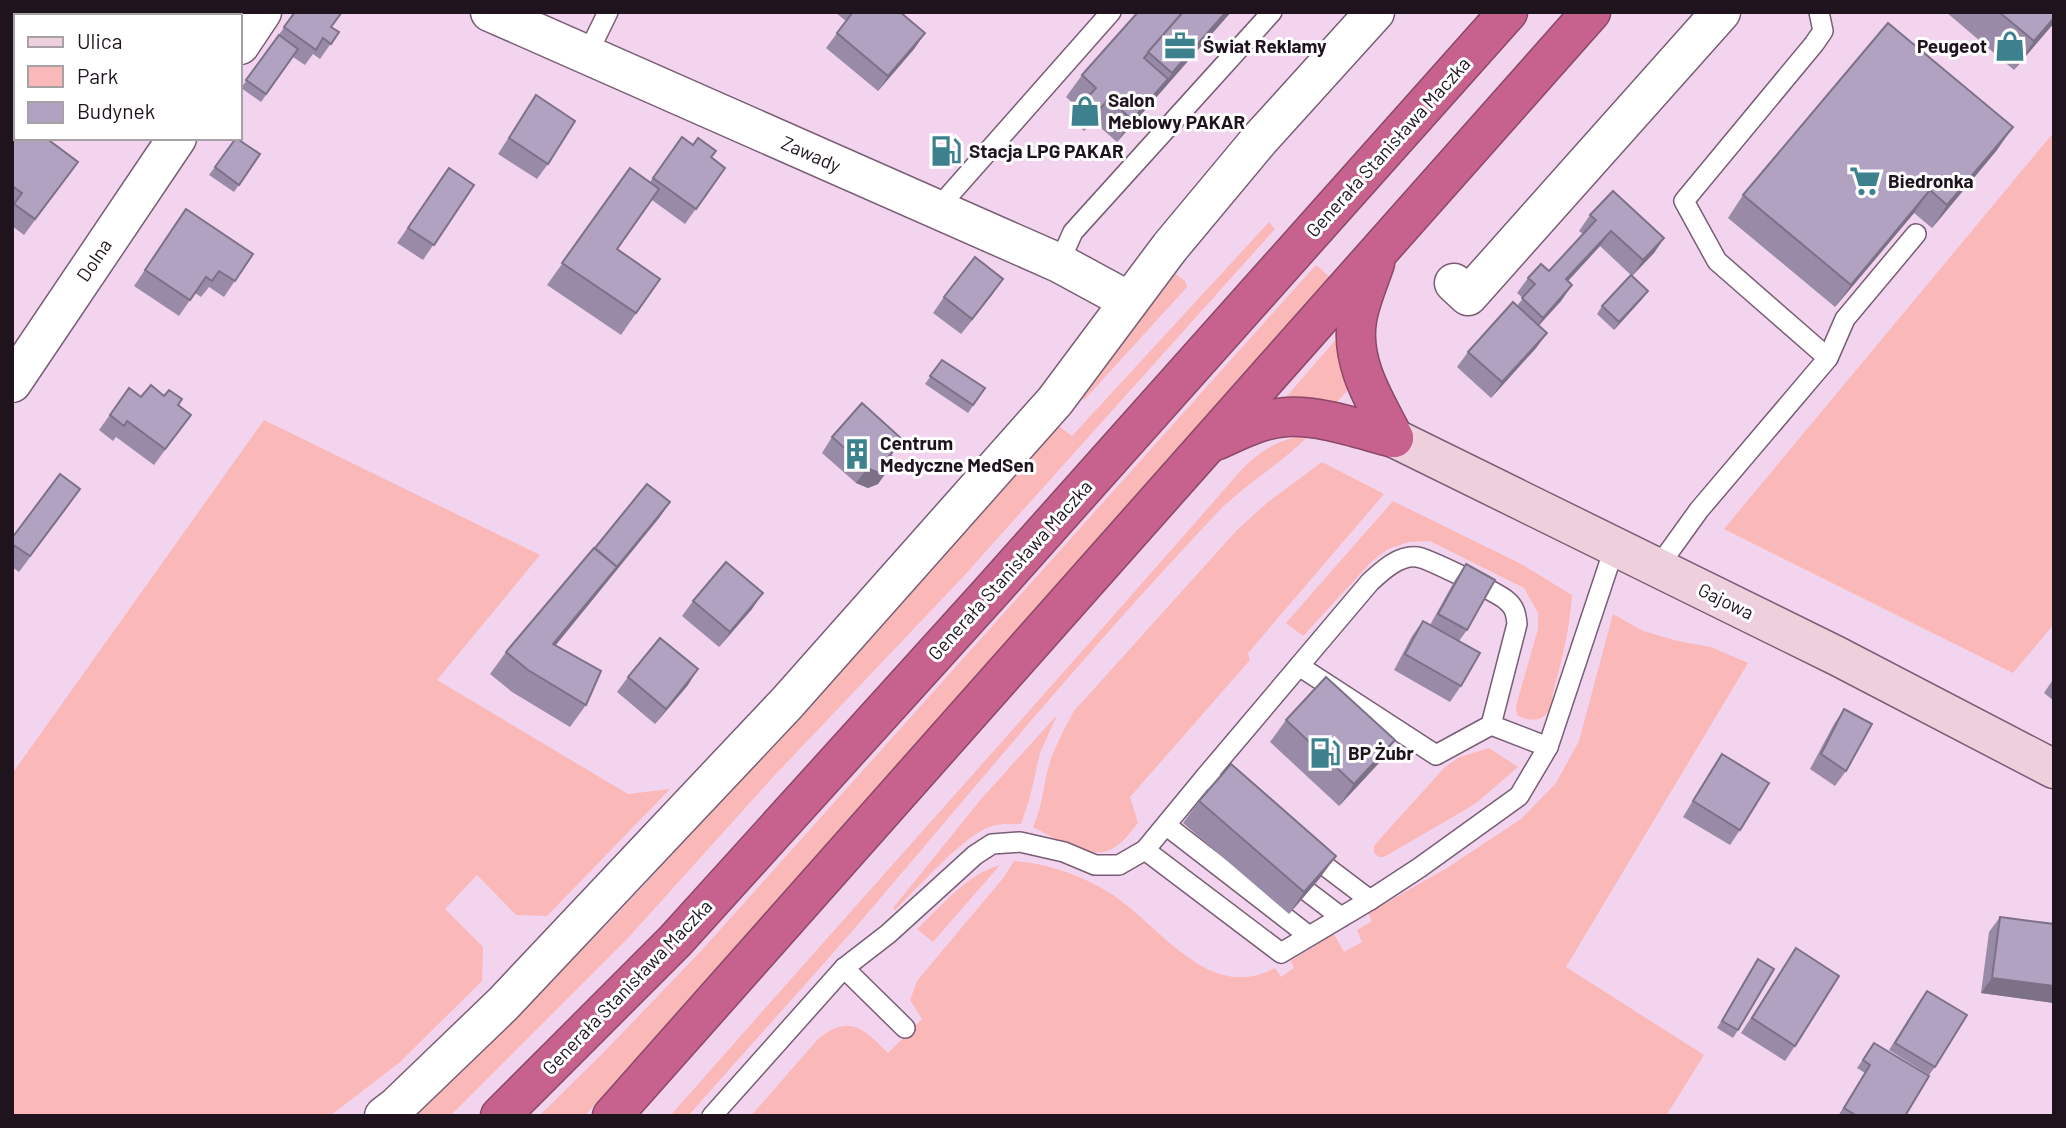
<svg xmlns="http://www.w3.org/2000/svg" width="2066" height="1128" viewBox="0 0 2066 1128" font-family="Barlow,sans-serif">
<rect width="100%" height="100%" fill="#f3d4ee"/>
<g fill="#fab8b9">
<path d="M2054 132V624L2013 673 1724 529Z"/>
<path d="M1269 222 1275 229 962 578 774 776 628 938 450 1116H407C477 1051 547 987 613 918 765 757 909 590 1056 424L1072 436Z"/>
<path d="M1316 265 1330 277 585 1116H539L604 1052 702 950Z"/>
<path d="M1173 272 1185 281 1187 287 1085 399 1075 400Z"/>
<path d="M1339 336 1349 389 1332 407 1280 404Z"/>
<path d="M264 420 540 555 437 680 628 794 670 789 547 916 516 915 477 875 445 909 483 947 482 981 400 1062 330 1116H12V774Z"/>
<path d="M1309 435C1281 465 1244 484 1216 514 1098 639 989 770 878 901 816 974 751 1044 688 1116H670C861 899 1054 685 1243 468 1263 449 1281 438 1309 435Z"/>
<path d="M1322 462 1384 494 1248 653 1250 660 1130 797 1138 823C1131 831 1124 842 1115 847 1090 864 1056 838 1033 827 1043 806 1043 784 1050 762 1056 744 1065 728 1074 711L1237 530 1268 502Z"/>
<path d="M1393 501 1521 564 1572 595C1570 628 1562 660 1553 692 1552 698 1551 708 1547 713 1540 723 1526 720 1517 715L1516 706 1538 629V613L1524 588 1430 541 1409 542 1388 549 1372 561 1303 636 1286 623Z"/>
<path d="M1613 614 1643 631 1678 641 1711 647 1748 663 1566 967 1704 1055 1666 1116H751L818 1039C850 1013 864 1029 888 1053L922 1019 910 1000 917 981 1004 877 1014 861C1048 863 1081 875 1110 893 1161 926 1209 1004 1275 968L1281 977 1294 968 1291 961 1334 934 1344 952 1362 942 1357 930 1372 921 1368 913 1447 868 1521 819 1556 783 1579 741Z"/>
<path d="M1057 715 1040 753 1030 797 1021 824C1010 824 999 823 989 827 961 838 918 888 895 910L893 908 982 798Z"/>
<path d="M1489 748 1518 767 1475 804 1384 857H1379L1374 853V846L1379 840 1445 767 1460 757Z"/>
<path d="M1000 865 933 942 917 929C942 906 967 874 1000 865Z"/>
</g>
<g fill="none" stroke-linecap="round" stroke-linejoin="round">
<defs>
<g id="lane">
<path d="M587 55 608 12"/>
<path d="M937 209 1111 12"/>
<path d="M1059 263 1073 232 1272 12"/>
<path d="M1828 358 1845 319 1916 234"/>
<path d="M1658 567 1699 510 1828 358 1717 261 1684 201 1814 44 1823 31 1819 12"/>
<path d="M1299 666 1436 755 1491 725"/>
<path d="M1206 776 1370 582C1383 570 1399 555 1417 557 1427 558 1498 593 1506 600 1515 607 1516 614 1517 624L1491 725 1548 747"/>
<path d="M1167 826 1309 936"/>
<path d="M1145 850 1281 953 1370 900"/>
<path d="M1308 853 1370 900 1419 868 1519 796 1548 747 1615 546"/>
<path d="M1287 876 1341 917"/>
<path d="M844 968 905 1028"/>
<path d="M712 1116 844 968 888 934 975 855 992 844 1020 842 1064 852 1095 865H1119L1145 850 1206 776 1234 797"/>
</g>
<g id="street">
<path d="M490 12 1059 263 1129 301"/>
<path d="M240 45 262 12"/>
<path d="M1454 283 1468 296 1721 12"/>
<path d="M12 383 177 138"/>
<path d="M384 1116 397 1106 503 1004 787 703 1055 401 1170 247 1260 139 1375 12"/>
</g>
<path id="secondary" d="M1394 438 1837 656 2054 769"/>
<g id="highway">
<path d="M1375 263C1369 281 1360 301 1357 320 1350 363 1375 401 1394 438"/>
<path d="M1215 441C1238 431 1262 418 1287 417 1321 415 1362 430 1394 438"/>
<path d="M500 1116 675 941 990 593 1508 12"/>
<path d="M612 1116 1591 12"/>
</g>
</defs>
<use href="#lane" stroke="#785e74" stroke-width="22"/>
<use href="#street" stroke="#785e74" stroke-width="41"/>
<use href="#secondary" stroke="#785e74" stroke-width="41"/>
<use href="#highway" stroke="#8c4766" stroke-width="41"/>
<use href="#lane" stroke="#fff" stroke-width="19"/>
<use href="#street" stroke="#fff" stroke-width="38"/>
<use href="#secondary" stroke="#eed0dd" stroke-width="38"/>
<use href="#highway" stroke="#c6628d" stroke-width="38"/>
</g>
<g fill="#998ba7">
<path d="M140 12H169L166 16H146Z"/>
<path d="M295 12 332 27 339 32 320 59 313 54 305 65 293 57 261 102 241 88Z"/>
<path d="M835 12H900L925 33 914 49 878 91 826 48 846 21Z"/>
<path d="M1138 12H1231L1117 142 1093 121 1084 131 1071 120 1079 109 1066 97 1082 75Z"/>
<path d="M1946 12H2054V23L2014 70Z"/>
<path d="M536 95 548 164 537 179 498 154Z"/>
<path d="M12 120 78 162 24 235 12 226Z"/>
<path d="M682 137 725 168 685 224 652 200 618 249 660 279 621 335 547 285 630 168 650 182Z"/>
<path d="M236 138 260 154 234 192 209 175Z"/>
<path d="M1997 150 1932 228 1914 213 1835 307 1728 218 1743 195Z"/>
<path d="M449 168 474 185 423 260 397 243Z"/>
<path d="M186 209 253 254 224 297 209 287 201 297 195 293 179 316 134 286Z"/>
<path d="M1590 215 1664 238 1654 253 1632 276 1600 246 1568 281 1572 285 1561 301 1539 325 1547 333 1536 348 1491 398 1457 367 1468 352 1517 306 1523 298 1517 293 1528 278 1549 271 1583 234 1579 231Z"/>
<path d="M1003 279 961 334 933 313 944 297Z"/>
<path d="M1642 299 1614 330 1597 314 1602 306Z"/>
<path d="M942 360 985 388 968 413 925 384Z"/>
<path d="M129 388 141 397 178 405 191 415 154 465 116 437 113 441 99 430Z"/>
<path d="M832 437 893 455 890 458 878 484 868 488 856 483 822 453Z"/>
<path d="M670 502 659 518 555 645 586 705 570 727 512 692 490 674 506 652Z"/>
<path d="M70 504 19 572 12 567V538Z"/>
<path d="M1466 564 1467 630 1459 641 1461 686 1450 702 1394 670 1412 636 1423 621 1430 625 1455 580Z"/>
<path d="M693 601 752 609 719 647 682 616Z"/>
<path d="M628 677 688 685 655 724 617 692Z"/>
<path d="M2054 678V701L2044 693Z"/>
<path d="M1844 709 1846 771 1835 786 1810 769 1834 724Z"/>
<path d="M1286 720 1379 763 1339 806 1270 742Z"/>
<path d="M1722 754 1740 830 1730 845 1683 817 1711 770Z"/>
<path d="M1199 801 1320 878 1289 914 1183 823Z"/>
<path d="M2000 917 2054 924V1003L1981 993 1989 932Z"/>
<path d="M1796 948 1795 1046 1785 1061 1741 1033Z"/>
<path d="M1758 959 1738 1030 1733 1038 1717 1028Z"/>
<path d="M1921 999 1935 1067 1929 1075 1889 1050Z"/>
<path d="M1874 1043 1905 1116H1838L1865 1073 1857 1068Z"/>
</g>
<g fill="#7d7188">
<path d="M1226 12H1231L1117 142 1132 120Z"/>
<path d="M2054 18V23L2014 70 2034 41Z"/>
<path d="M925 33 914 49 878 91 888 76Z"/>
<path d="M1109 98 1093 121 1084 131 1100 109Z"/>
<path d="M2013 127 1997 150 1932 228 1947 205Z"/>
<path d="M1930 190 1914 213 1835 307 1851 285Z"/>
<path d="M1611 231 1600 246 1555 295 1566 279Z"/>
<path d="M1664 238 1654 253 1632 276 1643 260Z"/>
<path d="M1003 279 992 295 961 334 972 319Z"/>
<path d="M1572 285 1561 301 1532 333 1543 318Z"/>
<path d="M1648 291 1642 299 1614 330 1619 322Z"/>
<path d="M1547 333 1536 348 1491 398 1502 382Z"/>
<path d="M867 468 889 469 878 484 868 488 856 483Z"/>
<path d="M670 502 659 518 538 667 553 644Z"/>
<path d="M763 593 752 609 719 647 730 632Z"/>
<path d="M698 669 688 685 655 724 666 709Z"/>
<path d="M1395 740 1379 763 1339 806 1354 784Z"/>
<path d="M1336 856 1320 878 1289 914 1304 892Z"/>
<path d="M1992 978 2054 986V1003L1981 993Z"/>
</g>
<g fill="#b2a2c2" stroke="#7d7188" stroke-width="2">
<path d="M86 12H93L98 16H84Z"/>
<path d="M295 12H342L331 27 339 32 331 44 323 38 316 50 284 27Z"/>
<path d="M853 12H900L925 33 888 76 837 33Z"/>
<path d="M1138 12H1183L1144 58 1168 79 1132 120 1109 98 1100 109 1087 98 1096 88 1082 75Z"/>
<path d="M1183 12H1226L1172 73 1148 52Z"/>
<path d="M1999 12H2054V18L2034 41Z"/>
<path d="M1888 23 2013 127 1947 205 1930 190 1851 285 1743 195Z"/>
<path d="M279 35 298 49 266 94 246 80Z"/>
<path d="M536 95 575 121 548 164 509 138Z"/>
<path d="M16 116V138H46L78 162 35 219 14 204 22 193 12 186V120Z"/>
<path d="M682 137 693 145 698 138 716 151 711 157 725 168 696 209 653 178Z"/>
<path d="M236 138 260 154 239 185 215 167Z"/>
<path d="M449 168 474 185 434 245 408 228Z"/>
<path d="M630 168 659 189 617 249 660 279 636 313 562 263Z"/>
<path d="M1613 191 1664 238 1643 260 1611 231 1566 279 1572 285 1543 318 1522 298 1535 284 1528 278 1541 264 1549 271 1596 220 1590 215Z"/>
<path d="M186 209 253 254 235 281 219 271 212 281 206 277 190 300 145 270Z"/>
<path d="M975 257 1003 279 972 319 944 297Z"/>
<path d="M1631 275 1648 291 1619 322 1602 306Z"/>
<path d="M1513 302 1547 333 1502 382 1468 352Z"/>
<path d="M942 360 985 388 973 405 930 376Z"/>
<path d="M151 385 164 396 169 390 182 399 178 405 191 415 165 449 127 421 124 426 110 415 129 388 141 397Z"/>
<path d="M862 403 903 440 889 456 891 464 889 469 879 473 867 468 832 437Z"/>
<path d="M60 474 80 489 30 556 12 544V538Z"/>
<path d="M647 484 670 502 612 573 617 567 595 548Z"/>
<path d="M594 548 617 567 553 644 601 671 586 705 528 670 506 652Z"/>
<path d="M726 562 763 593 730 632 693 601Z"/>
<path d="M1466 564 1495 580 1467 630 1438 614Z"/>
<path d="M1423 621 1480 653 1461 686 1405 654Z"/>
<path d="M660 638 698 669 666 709 628 677Z"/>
<path d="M1326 677 1395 740 1354 784 1286 720Z"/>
<path d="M1844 709 1872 724 1846 771 1821 754Z"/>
<path d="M1722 754 1769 783 1740 830 1693 801Z"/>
<path d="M1231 764 1336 856 1304 892 1199 801Z"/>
<path d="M2000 917 2054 924V986L1992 978Z"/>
<path d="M1796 948 1839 976 1795 1046 1752 1018Z"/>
<path d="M1758 959 1774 969 1738 1030 1722 1021Z"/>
<path d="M1927 991 1967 1015 1935 1067 1895 1043Z"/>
<path d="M1874 1043 1929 1076 1905 1116H1857L1844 1108 1870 1065 1863 1060Z"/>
</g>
<defs>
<symbol id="office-bare" viewBox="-9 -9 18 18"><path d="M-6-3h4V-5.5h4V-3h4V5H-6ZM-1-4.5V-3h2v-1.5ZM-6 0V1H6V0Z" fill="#3d818f" stroke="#fff" stroke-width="2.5" paint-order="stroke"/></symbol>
<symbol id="shop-bare" viewBox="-9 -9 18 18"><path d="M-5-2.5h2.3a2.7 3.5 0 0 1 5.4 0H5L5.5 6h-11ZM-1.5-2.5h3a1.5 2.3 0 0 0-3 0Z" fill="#3d818f" stroke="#fff" stroke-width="2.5" paint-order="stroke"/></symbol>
<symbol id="fuel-bare" viewBox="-9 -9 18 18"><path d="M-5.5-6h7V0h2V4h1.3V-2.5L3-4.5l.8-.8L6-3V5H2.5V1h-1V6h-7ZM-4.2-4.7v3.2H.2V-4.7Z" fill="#3d818f" stroke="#fff" stroke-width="2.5" paint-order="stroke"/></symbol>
<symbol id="supermarket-bare" viewBox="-9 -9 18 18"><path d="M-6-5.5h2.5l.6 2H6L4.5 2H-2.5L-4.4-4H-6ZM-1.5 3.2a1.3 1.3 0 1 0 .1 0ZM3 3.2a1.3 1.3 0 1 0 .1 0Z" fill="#3d818f" stroke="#fff" stroke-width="2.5" paint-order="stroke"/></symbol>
<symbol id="building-bare" viewBox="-9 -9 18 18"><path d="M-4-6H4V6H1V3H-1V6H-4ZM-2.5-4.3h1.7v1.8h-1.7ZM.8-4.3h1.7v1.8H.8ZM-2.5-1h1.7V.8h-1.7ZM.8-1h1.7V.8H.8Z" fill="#3d818f" stroke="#fff" stroke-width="2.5" paint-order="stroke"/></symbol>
</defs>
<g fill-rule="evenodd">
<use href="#office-bare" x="1158" y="24" width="44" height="44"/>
<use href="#shop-bare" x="1988" y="24" width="44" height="44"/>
<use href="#shop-bare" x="1063" y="89" width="44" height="44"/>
<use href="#fuel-bare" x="924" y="129" width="44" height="44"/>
<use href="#supermarket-bare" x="1843" y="159" width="44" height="44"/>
<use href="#building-bare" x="835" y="432" width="44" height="44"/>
<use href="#fuel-bare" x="1303" y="731" width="44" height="44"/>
</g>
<g text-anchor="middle" stroke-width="6" stroke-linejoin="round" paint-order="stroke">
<g font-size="19" font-weight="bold" fill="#1f141e" stroke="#fff" text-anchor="start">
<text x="1203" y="53">Świat Reklamy</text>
<text x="1987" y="53" text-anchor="end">Peugeot</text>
<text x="1108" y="107">Salon<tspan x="1108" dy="22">Meblowy PAKAR</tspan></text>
<text x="969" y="158">Stacja LPG PAKAR</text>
<text x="1888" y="188">Biedronka</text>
<text x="880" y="450">Centrum<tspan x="880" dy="22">Medyczne MedSen</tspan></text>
<text x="1348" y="760">BP Żubr</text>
</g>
<g font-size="19" fill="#1f141e" stroke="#fff">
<text transform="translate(1388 147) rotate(-48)" y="7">Generała Stanisława Maczka</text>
<text transform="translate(811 154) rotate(24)" y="7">Zawady</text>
<text transform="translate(94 260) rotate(-56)" y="7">Dolna</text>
<text transform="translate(1010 570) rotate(-48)" y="7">Generała Stanisława Maczka</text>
<text transform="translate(1726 601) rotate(26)" y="7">Gajowa</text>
<text transform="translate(627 987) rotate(-46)" y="7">Generała Stanisława Maczka</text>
</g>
</g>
<rect width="2066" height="1128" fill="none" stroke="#1f141e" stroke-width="28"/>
<rect x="14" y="14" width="228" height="126" fill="#ffffff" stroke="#a5a1a5" stroke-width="2"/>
<rect x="28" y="37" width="35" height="10" fill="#eed0dd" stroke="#a5a1a5" stroke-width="2"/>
<text x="77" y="49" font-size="21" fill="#1f141e">Ulica</text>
<rect x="28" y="66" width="35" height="21" fill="#fab8b9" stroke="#a5a1a5" stroke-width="2"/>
<text x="77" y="84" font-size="21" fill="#1f141e">Park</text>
<rect x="28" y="102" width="35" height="21" fill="#b2a2c2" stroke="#a5a1a5" stroke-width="2"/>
<text x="77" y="119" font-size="21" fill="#1f141e">Budynek</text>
</svg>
